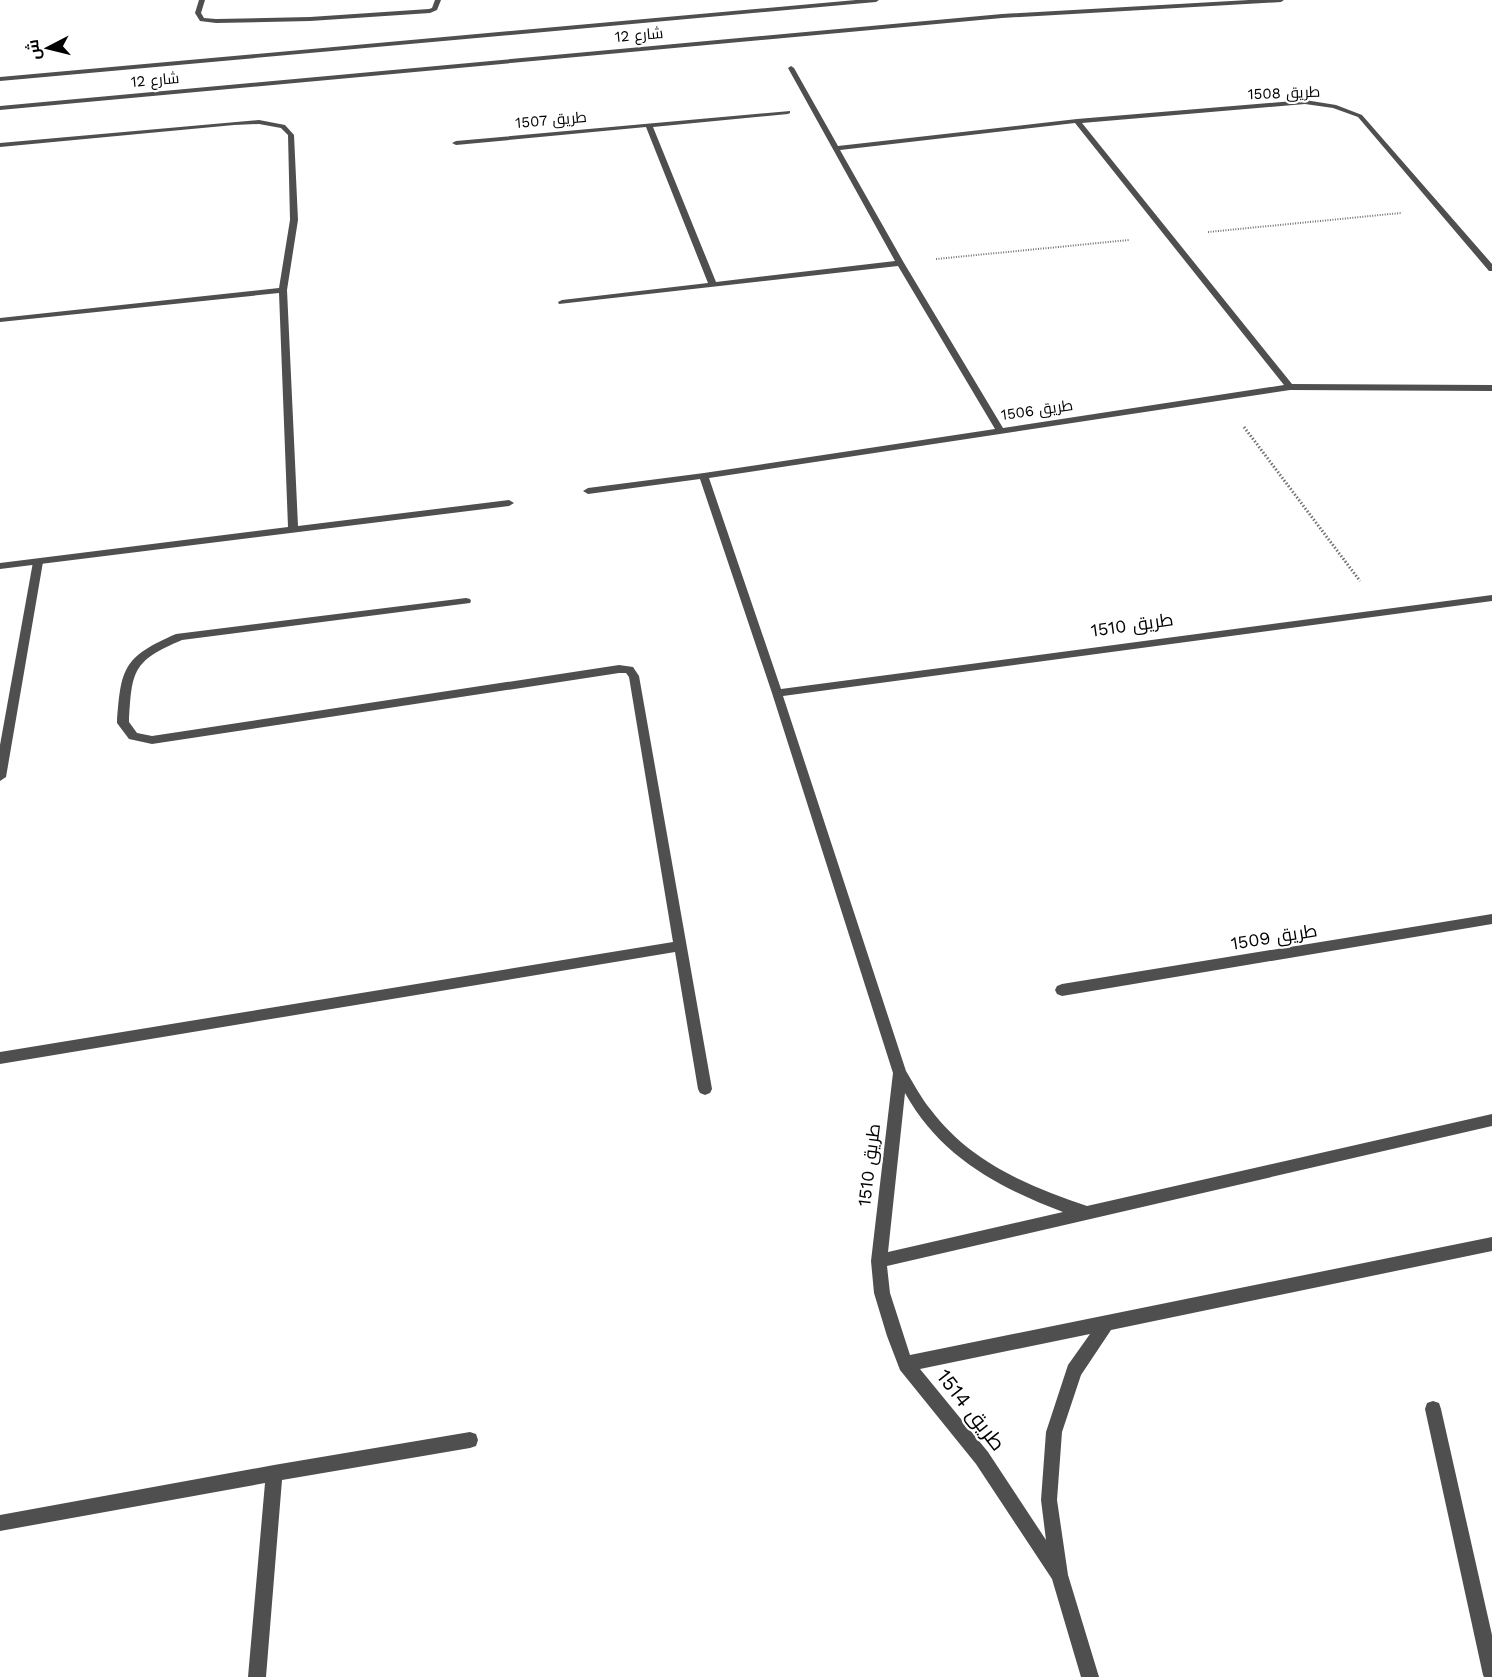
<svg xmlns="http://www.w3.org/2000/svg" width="1492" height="1677" viewBox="0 0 1492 1677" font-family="'Work Sans',Cairo,sans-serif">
<rect width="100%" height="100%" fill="#fff"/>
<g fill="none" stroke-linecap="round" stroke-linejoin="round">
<g stroke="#717171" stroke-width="2" stroke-dasharray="1 1.5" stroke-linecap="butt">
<path d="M1208 232 1401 213"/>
<path d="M936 259 1129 240"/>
</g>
<path stroke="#717171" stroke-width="3" stroke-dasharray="1.5 2" stroke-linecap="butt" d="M1244 427 1360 581"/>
<g fill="#4f4f4f" fill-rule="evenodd">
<path d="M259 120 285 125 294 135 298 220 287 290 298 526 509 500 514 503 509 506 0 569V563L288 527 279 293 0 322V318L279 288 290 220 288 135 281 128 259 124 234 125 0 147V143Z"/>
<path d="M466 598 470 599 471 601 470 603 182 640C132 661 132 671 129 722L137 733 152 736 619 665 633 667 639 676 712 1089 710 1093 705 1095 700 1093 698 1089 675 952 0 1064V1052L673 942 629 677 626 673H619L152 744 129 739 117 723C121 668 123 657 176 634Z"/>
</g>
<g fill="#4f4f4f" fill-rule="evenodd">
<path d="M199 0H205L201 13 204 18 216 19 310 17 429 9 432 8 435 0H441L437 10 430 13 310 21 216 23 200 21 195 13Z"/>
<path d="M791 66 794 68 838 146 1077 119 1305 100 1336 105 1362 115 1492 264V271H1489L1358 117 1333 108 1305 104 1082 123 1292 384 1492 385V391L1290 390 709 478 781 689 1492 595V601L783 696 906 1071C914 1084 921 1098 931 1110 970 1162 1028 1186 1087 1206L1492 1114V1126L887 1266 890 1293 910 1355 1492 1237V1251L1111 1330 1081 1375 1062 1432 1057 1500 1068 1575 1099 1677H1081L1052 1579 976 1464 900 1370 887 1336 874 1293 871 1261 893 1073 772 693 700 479 588 494 583 491 588 488 704 473 995 429 898 266 559 304 558 302 562 300 708 283 646 127 456 145 452 143 456 141 790 111V113L788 114 653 127 716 282 895 261 788 68ZM1075 123 1284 385 1003 428 904 263 840 150ZM905 1093C940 1156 997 1187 1063 1212L888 1252ZM1090 1334 1068 1365 1046 1432 1041 1500 1046 1540 988 1452 920 1369Z"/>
<path d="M38 559 43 562 6 777 0 781V745L33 562Z"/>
<path d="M1492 914V924L1062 996 1057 994 1055 990 1057 986 1062 984Z"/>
<path d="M1433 1401 1439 1403 1441 1409 1492 1635V1677H1484L1483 1675 1425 1409 1427 1403Z"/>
<path d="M470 1432 476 1434 478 1440 476 1446 470 1448 282 1480 266 1677H248L265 1483 0 1531V1515L274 1465Z"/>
</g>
<g fill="#4f4f4f" fill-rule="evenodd">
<path d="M856 0H879L876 2 0 81V77Z"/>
<path d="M1249 0H1284L1281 2 1002 18 0 110V106L1002 14Z"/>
</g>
</g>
<g text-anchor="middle" stroke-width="4.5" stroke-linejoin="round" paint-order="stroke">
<g font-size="15" fill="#000" stroke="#fff">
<text transform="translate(639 35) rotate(-5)" y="5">شارع 12</text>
<text transform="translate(155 80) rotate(-5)" y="5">شارع 12</text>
<text transform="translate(1284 93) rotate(-2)" y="5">طريق 1508</text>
<text transform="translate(551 120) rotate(-5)" y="5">طريق 1507</text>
<text transform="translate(1037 410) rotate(-8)" y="5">طريق 1506</text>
</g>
<g font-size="18" fill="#000" stroke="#fff">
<text transform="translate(1132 625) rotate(-8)" y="6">طريق 1510</text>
<text transform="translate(1274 937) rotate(-9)" y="6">طريق 1509</text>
<text transform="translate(869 1165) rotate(-83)" y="6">طريق 1510</text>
</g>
<g font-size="21" fill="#000" stroke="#fff">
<text transform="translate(971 1410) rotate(52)" y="7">طريق 1514</text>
</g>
</g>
<g transform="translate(48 48) rotate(263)" stroke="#ffffff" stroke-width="4.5" paint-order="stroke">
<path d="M0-4.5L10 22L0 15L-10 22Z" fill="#000000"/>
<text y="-9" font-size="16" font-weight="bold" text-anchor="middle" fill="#000000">ش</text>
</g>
</svg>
